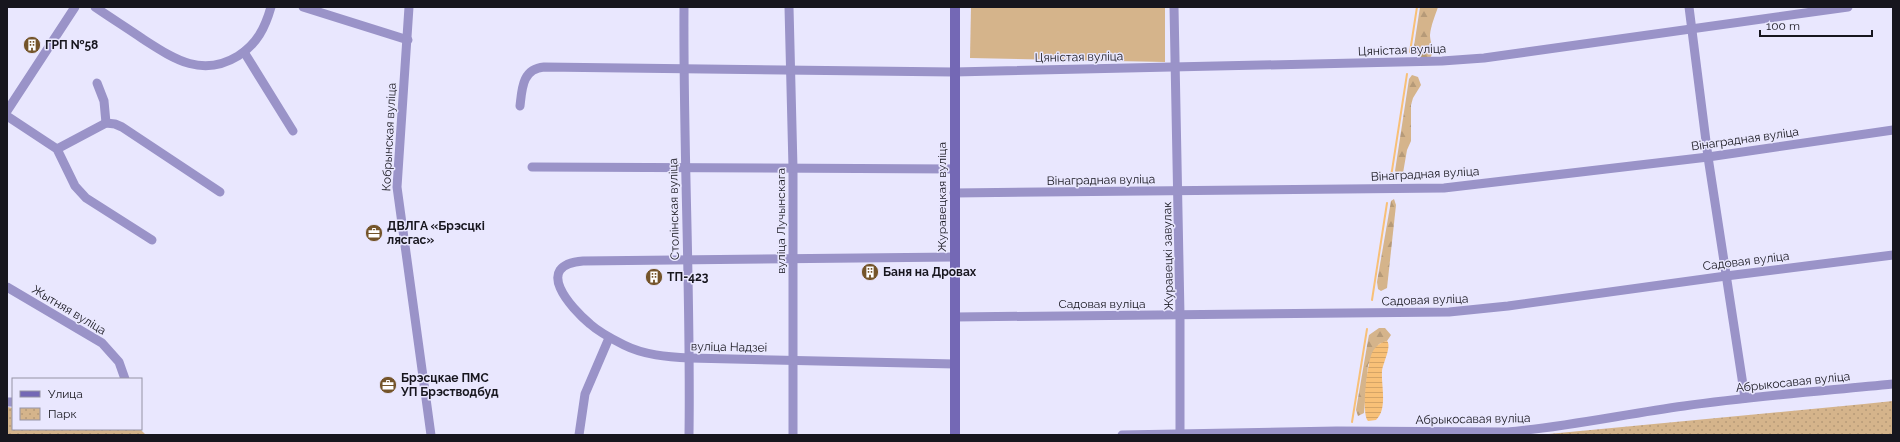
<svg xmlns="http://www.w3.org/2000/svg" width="1900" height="442" viewBox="0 0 1900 442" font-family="Raleway,sans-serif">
<defs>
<pattern id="forest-firs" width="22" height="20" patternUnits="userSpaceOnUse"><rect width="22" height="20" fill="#d5b48b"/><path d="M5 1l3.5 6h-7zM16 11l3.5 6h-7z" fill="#b69a78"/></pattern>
<pattern id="park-dots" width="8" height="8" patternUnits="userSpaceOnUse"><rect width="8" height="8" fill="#d5b48b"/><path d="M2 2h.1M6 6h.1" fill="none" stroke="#b69a78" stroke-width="1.8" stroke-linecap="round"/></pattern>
<pattern id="water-rules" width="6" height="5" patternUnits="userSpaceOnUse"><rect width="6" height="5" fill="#f8c077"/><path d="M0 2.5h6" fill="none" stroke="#d4a466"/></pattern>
</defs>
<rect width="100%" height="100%" fill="#e9e7fe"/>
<path fill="#d5b48b" d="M971 7H1165V62L970 58Z"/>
<g fill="url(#forest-firs)">
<path d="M1420 7H1438C1435 16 1431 25 1430 35 1430 44 1440 65 1418 56L1414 46Z"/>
<path d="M1412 75 1418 77 1421 85 1413 98 1411 105V141L1407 150 1403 173 1399 176 1395 171 1409 79Z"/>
<path d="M1394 199 1396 205 1387 288 1381 291 1378 289 1377 282 1391 201Z"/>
<path d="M1379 328H1385L1391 335 1387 341 1379 344 1368 365 1364 413 1358 416 1356 410 1368 340 1369 335Z"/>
</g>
<g fill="url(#park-dots)">
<path d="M1893 401V435H1538L1864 404Z"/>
<path d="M7 407 13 408V429H140L146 435H7Z"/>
</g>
<path fill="url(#water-rules)" d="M1387 341C1392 346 1383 363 1382 371 1381 386 1388 409 1376 420L1368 421C1361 414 1367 361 1373 351 1376 346 1381 342 1387 341Z"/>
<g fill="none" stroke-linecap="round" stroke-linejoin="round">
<g stroke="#f8c077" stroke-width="2">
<path d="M1410 52 1417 7"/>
<path d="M1391 177 1407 74"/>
<path d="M1372 300 1387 203"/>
<path d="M1352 422 1367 329"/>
</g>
<g stroke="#9a93c8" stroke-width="9">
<path d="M95 7C111 18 127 28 143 39 174 59 202 78 238 56 257 44 265 28 271 7"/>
<path d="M303 7 408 40"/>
<path d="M409 7 397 187 431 435"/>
<path d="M684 7C683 150 691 292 689 435"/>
<path d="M789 7 793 168V435"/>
<path d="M1174 7 1180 315V433"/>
<path d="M1689 7 1708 157 1745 398"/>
<path d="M244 52 293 131"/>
<path d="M97 83 104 101 106 123"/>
<path d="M520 106C522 89 522 69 544 67L954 72 1442 61 1484 58 1848 7"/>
<path d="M7 111 75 7"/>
<path d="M7 116 57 149 75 186 86 198 152 240"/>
<path d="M57 149 106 123 115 124 122 127 220 192"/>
<path d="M532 167 954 169"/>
<path d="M954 193 1444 188 1708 157 1893 130"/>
<path d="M7 287 102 343 119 362 125 379"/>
<path d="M955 317 1449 312 1508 306 1726 276 1893 255"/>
<path d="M955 364 690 358C667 357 644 355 624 345 612 339 600 333 590 324 571 308 532 265 583 261L955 257"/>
<path d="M7 402H13"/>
<path d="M579 435 585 394 609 338"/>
<path d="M1122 435 1337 431 1507 432C1566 427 1625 414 1684 406 1754 396 1823 391 1893 384"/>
</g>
<path stroke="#7468b5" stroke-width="10" d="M955 7V435"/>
</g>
<defs>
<symbol id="building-disc" viewBox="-11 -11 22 22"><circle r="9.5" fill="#74542a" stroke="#e9e7fe"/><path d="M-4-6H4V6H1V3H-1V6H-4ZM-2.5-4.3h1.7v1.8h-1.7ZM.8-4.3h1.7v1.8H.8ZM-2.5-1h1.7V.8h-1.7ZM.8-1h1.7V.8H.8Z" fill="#fff"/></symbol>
<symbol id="office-disc" viewBox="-11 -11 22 22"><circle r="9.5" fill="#74542a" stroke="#e9e7fe"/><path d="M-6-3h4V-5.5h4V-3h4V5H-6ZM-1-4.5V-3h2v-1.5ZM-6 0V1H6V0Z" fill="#fff"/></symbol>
</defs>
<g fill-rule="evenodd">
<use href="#building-disc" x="22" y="35" width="20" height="20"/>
<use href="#office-disc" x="364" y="223" width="20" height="20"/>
<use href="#building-disc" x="860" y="262" width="20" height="20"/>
<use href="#building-disc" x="644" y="267" width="20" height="20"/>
<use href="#office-disc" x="378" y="375" width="20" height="20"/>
</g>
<g text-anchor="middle" stroke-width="3" stroke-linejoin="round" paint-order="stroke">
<g font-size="12" font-weight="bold" fill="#17161e" stroke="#e9e7fe" text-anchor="start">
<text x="45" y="49">ГРП №58</text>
<text x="387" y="230">ДВЛГА «Брэсцкі<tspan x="387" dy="14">лясгас»</tspan></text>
<text x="883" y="276">Баня на Дровах</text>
<text x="667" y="281">ТП-423</text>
<text x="401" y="382">Брэсцкае ПМС<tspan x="401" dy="14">УП Брэстводбуд</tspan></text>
</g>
<g font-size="12" fill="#17161e" stroke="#e9e7fe">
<text transform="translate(1402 50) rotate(-2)" y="4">Цяністая вуліца</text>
<text transform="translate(1079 57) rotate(-1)" y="4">Цяністая вуліца</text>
<text transform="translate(389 137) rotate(-87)" y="4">Кобрынская вуліца</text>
<text transform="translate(1745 139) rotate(-8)" y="4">Вінаградная вуліца</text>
<text transform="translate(1425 174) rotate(-3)" y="4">Вінаградная вуліца</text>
<text transform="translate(1101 180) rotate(-1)" y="4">Вінаградная вуліца</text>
<text transform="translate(942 197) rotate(-90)" y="4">Журавецкая вуліца</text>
<text transform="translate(674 209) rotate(-91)" y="4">Столінская вуліца</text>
<text transform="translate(781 221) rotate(-90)" y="4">вуліца Лучынскага</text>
<text transform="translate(1168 256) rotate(-91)" y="4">Журавецкі завулак</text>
<text transform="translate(1746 261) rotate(-7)" y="4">Садовая вуліца</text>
<text transform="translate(1425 300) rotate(-2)" y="4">Садовая вуліца</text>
<text x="1102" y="308">Садовая вуліца</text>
<text transform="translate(69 310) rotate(31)" y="4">Жытняя вуліца</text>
<text transform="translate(729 347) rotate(1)" y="4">вуліца Надзеі</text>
<text transform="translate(1793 382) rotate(-6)" y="4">Абрыкосавая вуліца</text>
<text transform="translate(1473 419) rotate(-1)" y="4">Абрыкосавая вуліца</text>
</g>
</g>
<rect width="1900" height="442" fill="none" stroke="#17161e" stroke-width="16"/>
<rect x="12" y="378" width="130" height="52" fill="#e9e7fe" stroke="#9593a4"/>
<rect x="20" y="391" width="20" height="6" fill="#7468b5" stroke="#9593a4"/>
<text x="48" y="398" font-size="12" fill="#17161e">Улица</text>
<rect x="20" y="408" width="20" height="12" fill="url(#park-dots)" stroke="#9593a4"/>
<text x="48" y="418" font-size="12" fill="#17161e">Парк</text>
<path d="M1760 30v6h112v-6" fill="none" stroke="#17161e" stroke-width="2"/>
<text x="1766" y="30" font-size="12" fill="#17161e" stroke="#e9e7fe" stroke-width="3" paint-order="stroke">100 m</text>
</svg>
